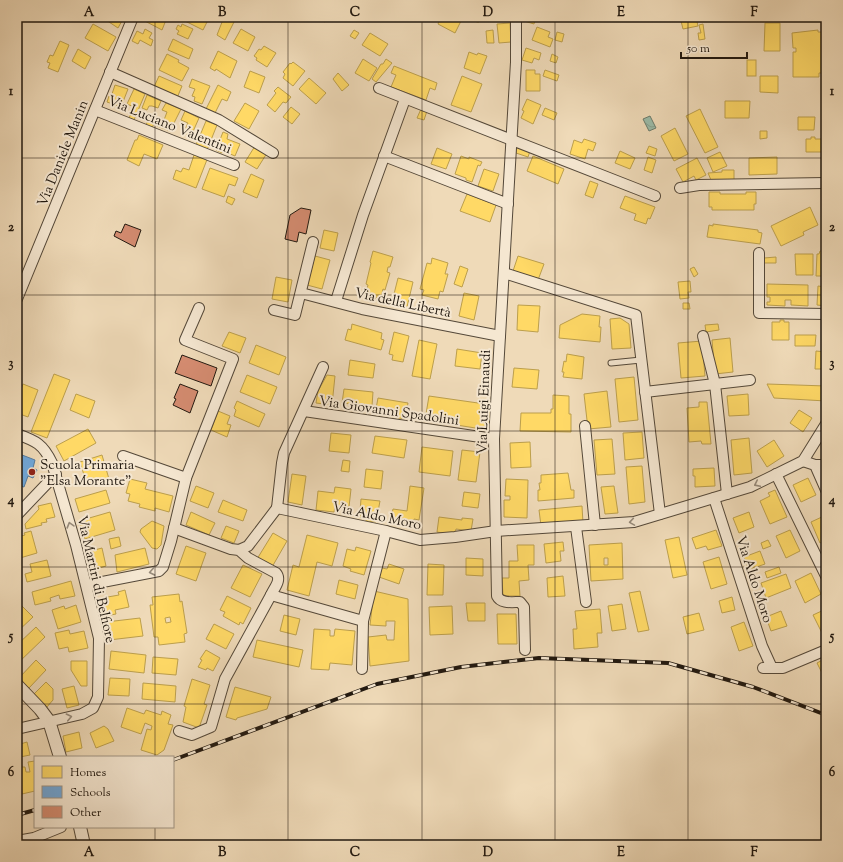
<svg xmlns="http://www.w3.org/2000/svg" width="843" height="862" viewBox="0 0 843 862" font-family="'Sorts Mill Goudy',serif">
<defs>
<pattern id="water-waves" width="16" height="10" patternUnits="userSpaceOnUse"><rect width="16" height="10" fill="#9bbba8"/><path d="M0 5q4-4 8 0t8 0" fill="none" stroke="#85a08f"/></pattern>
</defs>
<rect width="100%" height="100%" fill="#efdab8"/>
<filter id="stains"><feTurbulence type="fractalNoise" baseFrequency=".005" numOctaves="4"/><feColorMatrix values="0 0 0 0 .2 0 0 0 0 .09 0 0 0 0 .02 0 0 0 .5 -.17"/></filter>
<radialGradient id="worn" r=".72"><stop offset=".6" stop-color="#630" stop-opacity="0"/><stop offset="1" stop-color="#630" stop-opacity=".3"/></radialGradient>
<path fill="url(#water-waves)" stroke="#6a7a6b" d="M650 116 656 128 649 131 643 119Z"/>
<g fill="#ffd966" stroke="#bc9f4c" fill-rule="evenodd">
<path d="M107 17H124L118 28 106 20Z"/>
<path d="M144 17H159L166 20 162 30 143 20Z"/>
<path d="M185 17H197L207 22 203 30 183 20Z"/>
<path d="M224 17H228L235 20 225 40 217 35Z"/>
<path d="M317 17H328L325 22Z"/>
<path d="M346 17H355L352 21Z"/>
<path d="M441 17H463L455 33 438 24Z"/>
<path d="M469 17H482L479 22H477Z"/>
<path d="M522 17H536L534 24 521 20Z"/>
<path d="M682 17H696L698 26 683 29 681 21H683Z"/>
<path d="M809 17H825V18L809 20Z"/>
<path d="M510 23 511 42 499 43 497 24Z"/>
<path d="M765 23H780V51H764Z"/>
<path d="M93 24 116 37 108 51 85 38Z"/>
<path d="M182 24 193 29 188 39 177 34 179 31 176 29 178 25 181 27Z"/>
<path d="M703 24 705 39 699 40 698 33H701L699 25Z"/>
<path d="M537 27 550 32 548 37 553 39 550 47 532 40Z"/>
<path d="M145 29 152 33 149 38 153 40 151 46 140 40 138 44 132 41 137 31 143 34Z"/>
<path d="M241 29 255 37 248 51 233 43Z"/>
<path d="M354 30 359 33 355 39 350 36Z"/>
<path d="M493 30 494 43H487L486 31Z"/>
<path d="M818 30V32H826V70H823L822 73H819V77H793V52H796V48H793L792 33Z"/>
<path d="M557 32 564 34 562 42 555 40Z"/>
<path d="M370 33 388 44 380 56 362 45Z"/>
<path d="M173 39 193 49 189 59 168 50Z"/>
<path d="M60 41 69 45 58 72 48 68 50 63 47 62 50 55 53 56Z"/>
<path d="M264 46 276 53 267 67 256 60 257 58 254 56 259 49 261 50Z"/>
<path d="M526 48 541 53 539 60 534 58 532 63 522 60Z"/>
<path d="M78 49 91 57 85 69 72 61Z"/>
<path d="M218 51 237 61 230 78 216 69 215 71 210 68Z"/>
<path d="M469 52 477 55 478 53 487 56 480 74 464 68Z"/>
<path d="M167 54 179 60 178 62 189 68 182 81 159 70Z"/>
<path d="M552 54 558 57 556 63 550 61Z"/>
<path d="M363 59 377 68 369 81 355 73Z"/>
<path d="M386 59 392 63 376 82 372 79 381 64H383Z"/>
<rect x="747" y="60" width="9" height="16"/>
<path d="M293 62 305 71 293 86 283 78 285 74 283 72 290 63 291 64Z"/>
<path d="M394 66 437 83 435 90 430 88 426 100 391 87 396 75 391 73Z"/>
<path d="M526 70H535V74H540V91H526Z"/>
<path d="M545 70 559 75 557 81 543 76Z"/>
<path d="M250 71 265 77 259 93 244 87Z"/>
<path d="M338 73 349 85 342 91 333 79Z"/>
<path d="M159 76 182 86 177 98 154 87Z"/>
<path d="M462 76 482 84 471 112 451 105Z"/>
<path d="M760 76H778V93L760 92Z"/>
<path d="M309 78 326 93 316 104 299 89Z"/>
<path d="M192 79 210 86 202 104 194 101 195 97 192 96 195 89 189 87Z"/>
<path d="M115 85 128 89 121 107 107 102 109 96 111 97Z"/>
<path d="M218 85 231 92 227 101 222 99 215 113 206 109Z"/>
<path d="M278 87 291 97 286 103 283 102 275 112 267 105 276 93 274 91Z"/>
<path d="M134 89 145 94 134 120 129 118 134 107 127 104Z"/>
<path d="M147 95 161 101 158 108 152 106H149L147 110 142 108Z"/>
<path d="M527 99 541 105 533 124 521 118 524 111 522 110Z"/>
<path d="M725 101H750L749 118H725Z"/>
<path d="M166 103 181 109 170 131 157 126 160 118 164 120 167 112 162 110Z"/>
<path d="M245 103 259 111 249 129 234 121Z"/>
<path d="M291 107 300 114 292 124 283 117Z"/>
<path d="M545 108 557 113 554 120 542 115Z"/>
<path d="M421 109 427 111 424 120 417 118Z"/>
<path d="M700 109 718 147 705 153 686 116Z"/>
<path d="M185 111 199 118 191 136 183 133 188 123 181 120Z"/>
<path d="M798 117H815L814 130H798Z"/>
<path d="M149 118 155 121 152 128 146 125Z"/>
<path d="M206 121 217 125 207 150 196 145Z"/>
<path d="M675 128 688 154 674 161 661 136Z"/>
<path d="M760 131H767V138L760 139Z"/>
<path d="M223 132 228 134 227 139 240 144 235 156 223 151 222 153 216 150Z"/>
<path d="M139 135 163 145 157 159 144 154 139 166 127 160 135 140H137Z"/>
<path d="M811 137H815V139H822V152H806V139H811Z"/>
<path d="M584 139 596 143 593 151 588 149 585 159 570 154 574 140 582 143Z"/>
<path d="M255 146 267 153 257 169 245 162Z"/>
<path d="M517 146 530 151 528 157 516 153Z"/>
<path d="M649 146 657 149 655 156 646 153Z"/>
<path d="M437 148 452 154 446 169 431 164Z"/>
<path d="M620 151 635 158 630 169 615 163Z"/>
<path d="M195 152 208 157 196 188 173 179 176 170 181 172 183 168 189 170Z"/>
<path d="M720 152 727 166 713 172 707 158Z"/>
<path d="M461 156 469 159V157L482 162 480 166 478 165 472 182 466 180V178L455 174Z"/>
<path d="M533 156 564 169 558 184 527 171Z"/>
<path d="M648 157 656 160 652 173 644 170Z"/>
<path d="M777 157V174L749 175V158Z"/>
<path d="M697 158 706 175 696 180 694 176 683 182 676 169Z"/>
<path d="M210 168 238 178 235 186 229 184 224 197 202 189Z"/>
<path d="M484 169 499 174 493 191 478 186Z"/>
<path d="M722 170H734V180H711L708 173 722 172Z"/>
<path d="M251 174 264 180 257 198 243 192Z"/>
<path d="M590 181 598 184 593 198 585 195Z"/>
<path d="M709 192H720V194H746V192H756V204H754V210H712V207H709Z"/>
<path d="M467 194 496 205 490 222 460 211Z"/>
<path d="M228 196 235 199 232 205 226 202Z"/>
<path d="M625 196 655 207 650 219 648 218 646 224 634 220 636 214 620 208Z"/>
<path d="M810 207 818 225 803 232 804 235 781 246 771 226Z"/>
<path d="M713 224 758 230V232L762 233 760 244 707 237 709 225 713 226Z"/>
<path d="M324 230 338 233 334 251 320 248Z"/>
<path d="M373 251 393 257 390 267H388L387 272 390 273 385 290 383 289 381 298 376 297 375 299 365 297 368 285 366 284 371 263 370 262Z"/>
<path d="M820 251H826V276H816L817 254H819Z"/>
<path d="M795 254H813V275H796Z"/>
<path d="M315 256 330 260 322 289 307 285Z"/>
<path d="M518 256 544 264 538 280 513 271Z"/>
<path d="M776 257V263H764V258Z"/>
<path d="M432 258 448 263 445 274H448L443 292 440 291 438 299 422 295 424 290 420 289 427 263 431 264Z"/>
<path d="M460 266 468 269 462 287 454 284Z"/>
<path d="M694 267 698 274 694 277 690 269Z"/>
<path d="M276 277 292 280 288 302 272 299Z"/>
<path d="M398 278 413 282 407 307 392 302Z"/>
<path d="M690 281 691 292H688L689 298 680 299 678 282Z"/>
<path d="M767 284 808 285V306L791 305V300H785V306L767 305V302H770V297H767Z"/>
<path d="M818 286 826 287V306L817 305Z"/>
<path d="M464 293 479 296 474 320 459 316Z"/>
<path d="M683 303H689L690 309H683Z"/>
<path d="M518 305 540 306 538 332 517 330Z"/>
<path d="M582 314 600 316 599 327H601L600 342 559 338 560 325Z"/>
<path d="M620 318 629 324 631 348 612 349 610 319Z"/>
<path d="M780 320H784V322H789V340H772V322H780Z"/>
<path d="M823 321 826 322V340H823Z"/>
<path d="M352 324 382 333 381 339 384 340 381 350 345 340 348 329 351 330Z"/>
<path d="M718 324 719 330 706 332 705 325Z"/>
<path d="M229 332 246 338 240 353 222 346Z"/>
<path d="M394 332 409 336 403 362 392 360 393 355 389 354Z"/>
<path d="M795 335H816L815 346H795Z"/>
<path d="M730 338 733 372 715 374 712 340Z"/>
<path d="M419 340 437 344 430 379 412 376Z"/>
<path d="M702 341 705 376 681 378 678 343Z"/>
<path d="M256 345 286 357 279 375 249 363Z"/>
<path d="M457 349 482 353 480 369 455 366Z"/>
<path d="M816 351 826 352V369H815Z"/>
<path d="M567 354 584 357 582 379 563 377 564 372H562L564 361 566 362Z"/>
<path d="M350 360 375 364 373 378 348 375Z"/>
<path d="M514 368 539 370 537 389 512 387Z"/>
<path d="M54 374 70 380 47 438 31 432Z"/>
<path d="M247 375 277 387 270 404 240 392Z"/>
<path d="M327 375 335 376 332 405 316 403 318 391Z"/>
<path d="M634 377 638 420 619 422 615 379Z"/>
<path d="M23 384 38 390 28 417 17 413V401Z"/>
<path d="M767 384 826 386V401L774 398Z"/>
<path d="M344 389 373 392 372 406 342 403Z"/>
<path d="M607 391 611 427 588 429 584 394Z"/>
<path d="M76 394 95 401 89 418 70 410Z"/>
<path d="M748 394 749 415 729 416 727 396Z"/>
<path d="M553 395 569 396V414H571V432L520 431 521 413H551V409H553Z"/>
<path d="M429 396 492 405 488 430 425 420Z"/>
<path d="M378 398 408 403 405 419 375 414Z"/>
<path d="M237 401 265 414 259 427 234 416 236 410 234 408Z"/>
<path d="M699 402H707L711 444H702L701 441 689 442 687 408 699 407Z"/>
<path d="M799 410 812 418 803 432 790 423Z"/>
<path d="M218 411 230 416 227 424 231 425 227 437 211 430Z"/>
<path d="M88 429 96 443 64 461 56 446Z"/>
<path d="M642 432 644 458 625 460 623 433Z"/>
<path d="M331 433 351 435 349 453 329 451Z"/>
<path d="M375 436 407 440 404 458 372 453Z"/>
<path d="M749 438 752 473 734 475 731 440Z"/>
<path d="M612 439 615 474 597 475 594 440Z"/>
<path d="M774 440 784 456 767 467 757 451Z"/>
<path d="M530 442 531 467 511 468 510 443Z"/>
<path d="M422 447 453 451 450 476 419 472Z"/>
<path d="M462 450 480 452 476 482 458 480Z"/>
<path d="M102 455 109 479 87 485 80 462Z"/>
<path d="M343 460 350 461 349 472 341 471Z"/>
<path d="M642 466 645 502 629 504 626 467Z"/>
<path d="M714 468 715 486 695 487V476H693V469Z"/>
<path d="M366 469 383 471 381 489 364 487Z"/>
<path d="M568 473 571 490H574V498L538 501V490H540L539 483H541V475Z"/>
<path d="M292 474 306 476 302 505 288 502Z"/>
<path d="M808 478 816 495 801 502 793 485Z"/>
<path d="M130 479 147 483 145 489 173 496 169 512 155 508V511L139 507 140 504 128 501 130 494 126 493Z"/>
<path d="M506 479 528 480 527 518 504 517V500H510V496H505Z"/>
<path d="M196 486 214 493 208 508 190 501Z"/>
<path d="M410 486 424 488 419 520 414 519 412 527 390 524 393 509 407 511Z"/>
<path d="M614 486 618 513 605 514 601 487Z"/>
<path d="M335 487 351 489 349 507 335 506 334 512 316 510 318 491 334 493Z"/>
<path d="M106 490 110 503 79 512 75 499Z"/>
<path d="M775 490 787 517 770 524 760 501 770 496 768 493Z"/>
<path d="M464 492 480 494 478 508 462 506Z"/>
<path d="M361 499 380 501 376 522 366 521V518L360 517 361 511H360Z"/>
<path d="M223 500 247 510 243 521 218 512Z"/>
<path d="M51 503 55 517 46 519 47 522 41 523 42 525 26 529 25 524 39 509 38 506Z"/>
<path d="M582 506 583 523 541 526 539 510Z"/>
<path d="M110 512 115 530 85 539 79 521Z"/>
<path d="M191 512 215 523 209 535 186 525Z"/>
<path d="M749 512 754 527 739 533 733 518Z"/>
<path d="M824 516 826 520V540L820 543 811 522Z"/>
<path d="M439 517 462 520V518L473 519 471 531 456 529 455 535 437 532Z"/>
<path d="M152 521 164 526 161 545 157 549 152 548 140 532 141 529Z"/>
<path d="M226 526 239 531 234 543 221 538Z"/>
<path d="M716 530 722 546 708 550 706 546 696 549 692 538Z"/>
<path d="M790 530 800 551 786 558 776 536Z"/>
<path d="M31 531 37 553 20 558 19 551 17 552V537L25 535 24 533Z"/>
<path d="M273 533 287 541 272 567 257 559Z"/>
<path d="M307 535 338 543 332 566 317 562 309 596 287 590 293 565 299 567Z"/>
<path d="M119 537 121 546 111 549 109 539Z"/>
<path d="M679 537 687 575 673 578 665 540Z"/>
<path d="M768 540 771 546 763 549 761 543Z"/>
<path d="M563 542 564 551H560L561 561 546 563 544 544Z"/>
<path d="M622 543 623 579 591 581 589 545ZM604 558H608V565H604Z"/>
<path d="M517 545H534V565H528L529 580 519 581 520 596H503L502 578H509V561H518Z"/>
<path d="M186 546 206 553 196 581 176 574Z"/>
<path d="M356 547 371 551 364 575 350 571 351 569 343 566 347 549 355 551Z"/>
<path d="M102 548 106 566 92 570 87 552Z"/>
<path d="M145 548 149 564 117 572 115 555Z"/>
<path d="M760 551 765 564 748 570 744 557Z"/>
<path d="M719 557 727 584 711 589 703 562Z"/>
<path d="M466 558 483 559V576L466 575Z"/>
<path d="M47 560 51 576 27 582 25 574 32 572 30 564Z"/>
<path d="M389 564 404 569 399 584 379 577 382 568 387 569Z"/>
<path d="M428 564 444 565 443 595H427Z"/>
<path d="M243 565 262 574 250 597 231 588Z"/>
<path d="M779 567 781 573 767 578 765 572Z"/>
<path d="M811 573 821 594 805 603 795 581Z"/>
<path d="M786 574 791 588 766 598 761 583Z"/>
<path d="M563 576 565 596 548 597 547 578Z"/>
<path d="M339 580 358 585 355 599 336 594Z"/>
<path d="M71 581 75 596 60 599 59 595 50 598 51 601 35 605 32 592Z"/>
<path d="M125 590 129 607 115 610 116 614 105 616 102 598 119 595 118 592Z"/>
<path d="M374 591 408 599 409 661 370 666 368 637 386 635 387 640H394L395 621H386V626L370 625Z"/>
<path d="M640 591 649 630 638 632 629 593Z"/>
<path d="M179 594 180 602 182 601 187 633 184 634 185 642 159 645 158 637H154L150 605H153L152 597ZM170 617 171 622 166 623 165 618Z"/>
<path d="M227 596 251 608 243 624 240 622 239 625 223 616 225 612 220 610Z"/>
<path d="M732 597 735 610 722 613 719 601Z"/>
<path d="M466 603H485V621H468Z"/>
<path d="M20 604 33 617 17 632V607Z"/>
<path d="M622 604 626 629 612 631 608 606Z"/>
<path d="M76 605 81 622 58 629 52 610 64 606 65 609Z"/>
<path d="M452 606 453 634 430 635 429 607Z"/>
<path d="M600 609 602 633H597L598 647 574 649 573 629H577L575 611Z"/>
<path d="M826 609V636L824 637 813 615Z"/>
<path d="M781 611 787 626 771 631 766 617Z"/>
<path d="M699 613 704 630 687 634 683 617Z"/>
<path d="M497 614H516L517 644H498Z"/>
<path d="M284 615 300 619 296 635 280 631Z"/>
<path d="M140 618 143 636 109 640 106 622Z"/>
<path d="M744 622 753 646 739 651 731 627Z"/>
<path d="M214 624 234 634 226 649 206 639Z"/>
<path d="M36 627 45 637 17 664V645Z"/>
<path d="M314 629 330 630V636H334L335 629 355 631 352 665 330 663 329 670 311 669Z"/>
<path d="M69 630 70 634 84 631 88 648 69 652 68 647 59 649 55 633Z"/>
<path d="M257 640 303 650 299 667 253 657Z"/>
<path d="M206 650 220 658 213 671 207 668 206 670 198 667 202 660 200 659Z"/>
<path d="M111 651 146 655 144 673 109 669Z"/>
<path d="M153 657 178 659 176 675 152 673Z"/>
<path d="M826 658V681L817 663Z"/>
<path d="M36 660 46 670 29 688 19 678Z"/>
<path d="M71 661H87V686H81L71 670Z"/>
<path d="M110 678 130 679 129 696 108 695Z"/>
<path d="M192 679 210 685 204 704 207 705 199 728 183 722 186 707 184 706Z"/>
<path d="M46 682 53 689V700L46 708 33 695Z"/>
<path d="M143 683 176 686 175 702 142 699Z"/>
<path d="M74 686 79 705 67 708 62 689Z"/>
<path d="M235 687 271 697 267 709 237 718 236 720 226 717Z"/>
<path d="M127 708 144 714 146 710 161 715 162 711 171 715 168 724 173 725 164 750 157 755 141 750 147 729 151 730 152 726 145 723 141 734 121 727Z"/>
<path d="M17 709H19L22 723 17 725Z"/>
<path d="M104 726 108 729 114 741 96 748 90 733Z"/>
<path d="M79 732 82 748 66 752 63 736Z"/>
<path d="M27 742 30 755 20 757 22 767H25L26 772H30L28 762 35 761V791L22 794 21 785 17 786V745Z"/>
</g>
<path fill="#6fa8dc" stroke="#587d9e" d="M17 453 35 460 33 468 37 470 33 478 28 476 24 487 17 485Z"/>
<g fill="#d58c71" stroke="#21180f">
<path d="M301 208 311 210 306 234 299 232 297 242 285 239 290 215Z"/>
<path d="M125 224 141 230 135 247 114 236 116 231 121 233Z"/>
<path d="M182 355 217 368 211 386 175 373Z"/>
<path d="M180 384 198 391 190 413 173 405 176 399 174 398Z"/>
</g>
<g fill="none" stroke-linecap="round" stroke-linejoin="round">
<defs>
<path id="service" d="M611 363 641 360"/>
<g id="minor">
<path d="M516 17V62L494 439 497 596C501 604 512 602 520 602L524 607 525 650"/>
<path d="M110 72 219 120 273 153"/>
<path d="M379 88 655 196"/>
<path d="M95 110 234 165"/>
<path d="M384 156 508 204"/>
<path d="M680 188 699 185 826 183"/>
<path d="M759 253V313L826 314"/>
<path d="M504 273 636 315 660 514"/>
<path d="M301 293 362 309 500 336"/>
<path d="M17 299 133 17"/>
<path d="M336 301 363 215 405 99"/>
<path d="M274 310 295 315 313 242"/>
<path d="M703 336 715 384 727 494"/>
<path d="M645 392 750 380"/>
<path d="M304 411 494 439"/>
<path d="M585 426 595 525"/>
<path d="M17 434C36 441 43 444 52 463L76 545 99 638 98 697 93 708 82 714 17 729"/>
<path d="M123 456 186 478"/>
<path d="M803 461 815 465 826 490"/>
<path d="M815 465H826"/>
<path d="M776 474 826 576"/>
<path d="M714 498 762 646 772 668"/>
<path d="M277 508 386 531 420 540 455 537 496 531 634 522 750 487 803 461 826 424"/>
<path d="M277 508 282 463 284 453 323 367"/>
<path d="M17 515 56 474"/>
<path d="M576 527 586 602"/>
<path d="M174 528 231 549 239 550 248 558 276 573C282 580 274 588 271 595L363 621 386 531"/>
<path d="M239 550 248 546 277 508"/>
<path d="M87 585 159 571 163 567 171 541 186 478 233 359 185 340 199 308"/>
<path d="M763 668H783L826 650"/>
<path d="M362 669 363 621"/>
<path d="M179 731 192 735 211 727 225 679 271 595"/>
<path d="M17 841 34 838 61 827"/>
</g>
<g id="tertiary">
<path d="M17 685 40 709 49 721 60 757"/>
<path d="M80 827 84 845"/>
</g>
</defs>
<use href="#service" stroke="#544839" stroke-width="7"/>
<use href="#minor" stroke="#544839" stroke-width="12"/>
<use href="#tertiary" stroke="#544839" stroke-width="14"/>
<use href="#service" stroke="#f5e7d1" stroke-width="5"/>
<use href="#minor" stroke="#f5e7d1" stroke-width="10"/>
<use href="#tertiary" stroke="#f5e7d1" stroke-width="12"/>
<defs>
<g id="rail">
<path d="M173 760 377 684 461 667 539 658 668 663 753 687 826 715"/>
<path d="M17 815 35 810"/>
</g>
</defs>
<use href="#rail" stroke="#21180f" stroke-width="4"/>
<use href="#rail" stroke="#f5e7d1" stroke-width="2.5" stroke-dasharray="8" stroke-linecap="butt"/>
</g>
<defs><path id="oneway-chevron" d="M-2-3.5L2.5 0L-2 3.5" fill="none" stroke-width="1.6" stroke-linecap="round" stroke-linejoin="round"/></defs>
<g stroke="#968a7a">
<use href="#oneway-chevron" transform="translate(757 484) rotate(154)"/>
<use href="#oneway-chevron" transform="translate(632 522) rotate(171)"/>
<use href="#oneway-chevron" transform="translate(70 525) rotate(-106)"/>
<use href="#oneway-chevron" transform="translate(152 572) rotate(169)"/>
<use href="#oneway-chevron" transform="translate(69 717) rotate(-12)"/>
</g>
<path fill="none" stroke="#21180f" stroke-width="1" stroke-opacity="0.55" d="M155 17V757M288 17V845M422 17V845M555 17V845M688 17V845M17 158H826M17 295H826M17 431H826M17 567H826M17 704H826M155 827V845"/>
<circle fill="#8f2418" stroke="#f5e7d1" stroke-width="1.5" cx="32" cy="472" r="4"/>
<g text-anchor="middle" stroke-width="4" stroke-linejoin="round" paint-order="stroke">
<g font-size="14" fill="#21180f" stroke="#f5e7d1">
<text transform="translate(170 124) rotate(22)" y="5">Via Luciano Valentini</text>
<text transform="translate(62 153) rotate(-68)" y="5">Via Daniele Manin</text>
<text transform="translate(403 302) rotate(12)" y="5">Via della Libertà</text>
<text transform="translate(483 402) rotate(-88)" y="5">Via Luigi Einaudi</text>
<text transform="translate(389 410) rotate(8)" y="5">Via Giovanni Spadolini</text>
<text transform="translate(377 515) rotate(12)" y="5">Via Aldo Moro</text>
<text transform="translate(97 579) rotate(77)" y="5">Via Martiri di Belfiore</text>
<text transform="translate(755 579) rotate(72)" y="5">Via Aldo Moro</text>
</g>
<g font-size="14" fill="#21180f" stroke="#f5e7d1" text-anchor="start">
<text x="40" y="469">Scuola Primaria<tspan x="40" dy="16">"Elsa Morante"</tspan></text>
</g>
</g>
<rect width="843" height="862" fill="none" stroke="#efdab8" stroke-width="44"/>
<rect x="34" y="756" width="140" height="72" fill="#f5e7d1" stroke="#a09483"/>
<rect x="42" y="766" width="20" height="12" fill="#ffd966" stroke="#a09483"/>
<text x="70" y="776" font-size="12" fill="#21180f">Homes</text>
<rect x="42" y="786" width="20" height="12" fill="#6fa8dc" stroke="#a09483"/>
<text x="70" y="796" font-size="12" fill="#21180f">Schools</text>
<rect x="42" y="806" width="20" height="12" fill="#d58c71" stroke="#a09483"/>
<text x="70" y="816" font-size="12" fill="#21180f">Other</text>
<path d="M681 52v6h66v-6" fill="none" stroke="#21180f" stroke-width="2"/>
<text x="687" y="52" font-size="12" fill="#21180f" stroke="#f5e7d1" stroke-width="3" paint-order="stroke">50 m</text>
<rect x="22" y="22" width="799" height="818" fill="none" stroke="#21180f" stroke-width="1.5"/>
<g font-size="13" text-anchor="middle" font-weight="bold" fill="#21180f">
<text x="89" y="16">A</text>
<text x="222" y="16">B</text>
<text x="355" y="16">C</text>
<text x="488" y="16">D</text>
<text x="621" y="16">E</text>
<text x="754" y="16">F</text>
<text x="11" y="95">1</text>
<text x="832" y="95">1</text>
<text x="11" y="231">2</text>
<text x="832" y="231">2</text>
<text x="11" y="367">3</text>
<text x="832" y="367">3</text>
<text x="11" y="504">4</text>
<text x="832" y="504">4</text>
<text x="11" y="640">5</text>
<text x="832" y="640">5</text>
<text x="11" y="776">6</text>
<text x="832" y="776">6</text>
<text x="89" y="856">A</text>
<text x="222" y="856">B</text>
<text x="355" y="856">C</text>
<text x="488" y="856">D</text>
<text x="621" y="856">E</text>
<text x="754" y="856">F</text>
</g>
<rect width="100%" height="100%" filter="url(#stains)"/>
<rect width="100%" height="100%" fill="url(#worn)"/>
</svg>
